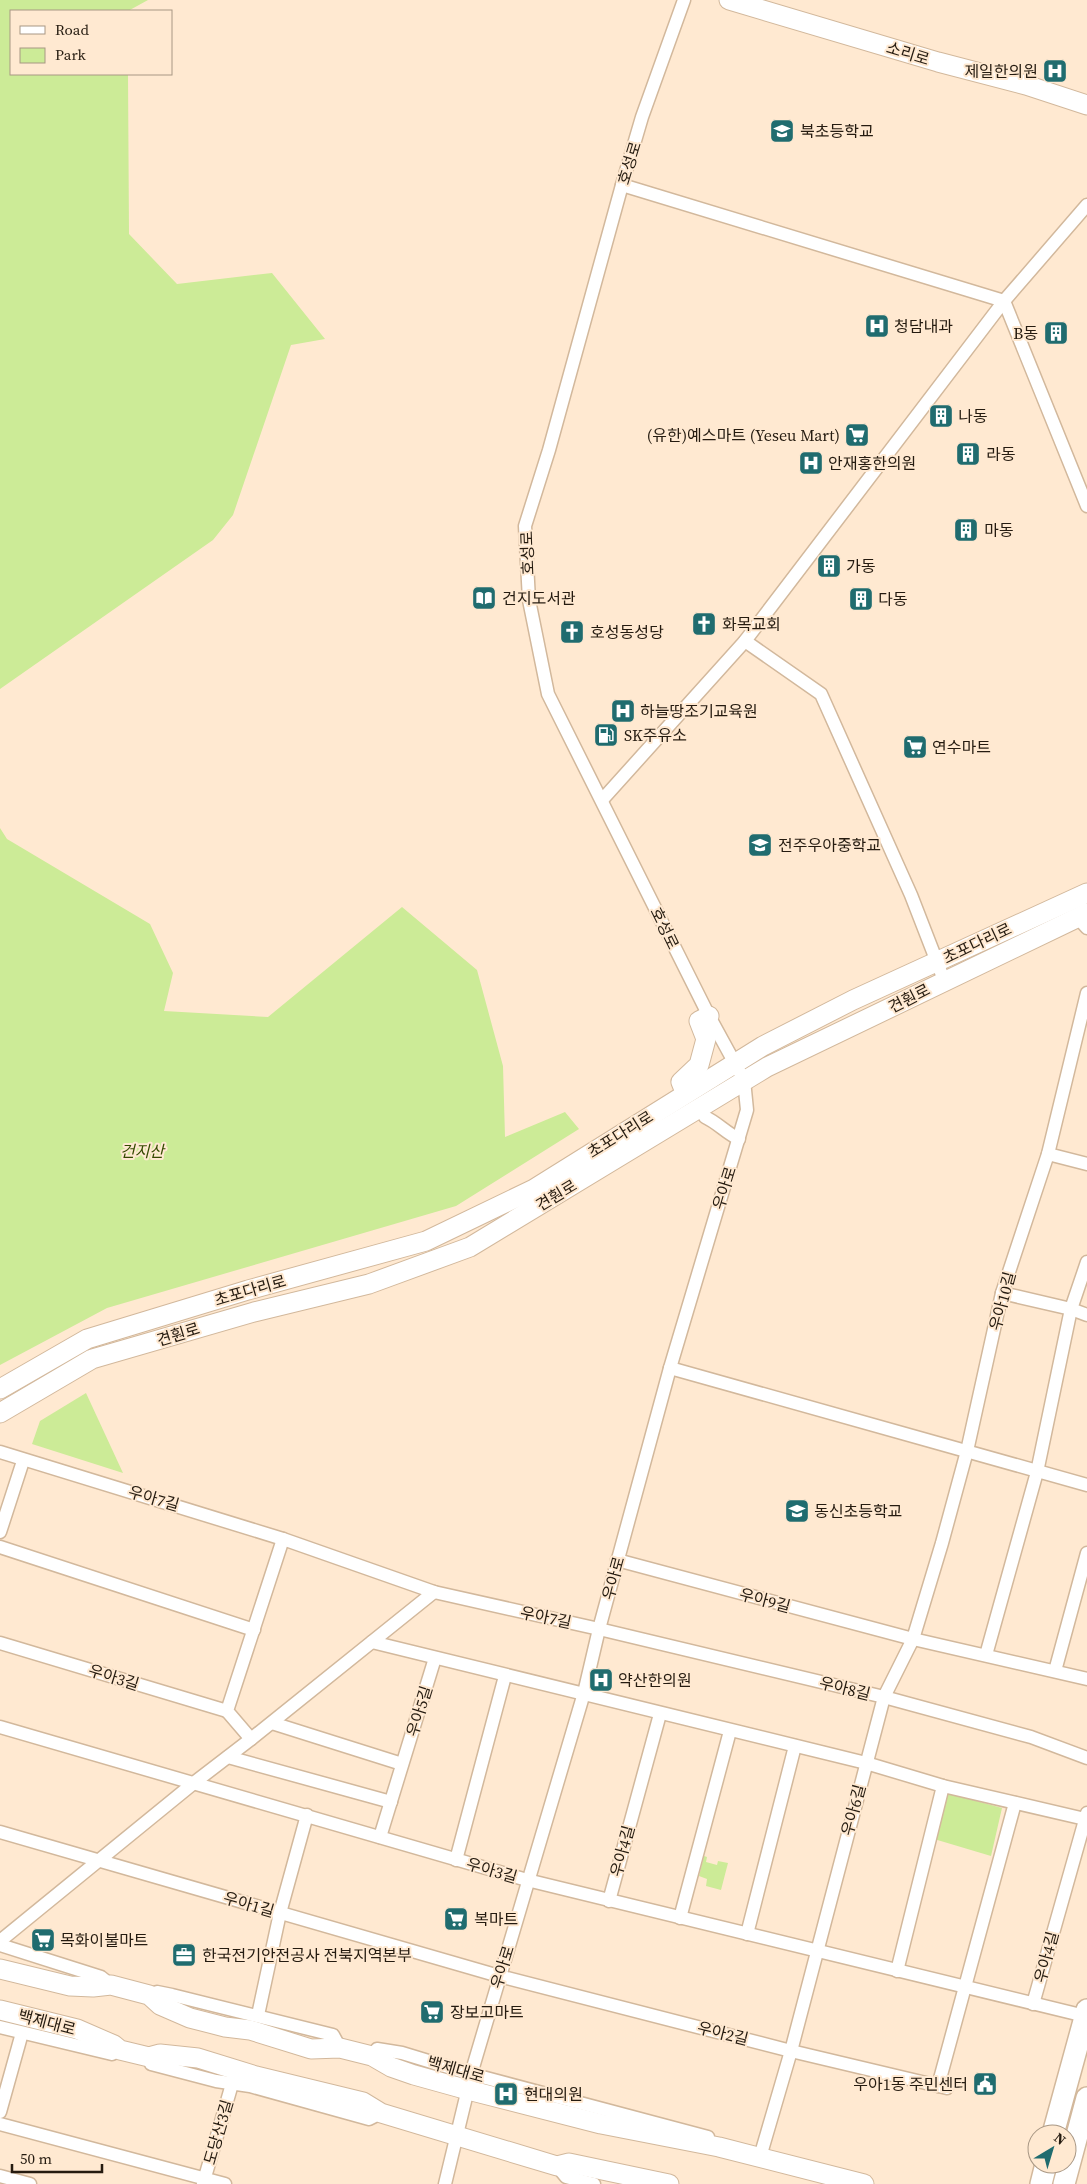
<svg xmlns="http://www.w3.org/2000/svg" width="1087" height="2184" viewBox="0 0 1087 2184" font-family="'Source Serif 4','Noto Sans KR',serif">
<rect width="100%" height="100%" fill="#ffe9d1"/>
<g fill="#cceb97">
<path d="M0 0H148L128 11H11V74H128L129 234 177 284 272 273 325 339 291 345 233 515 213 540 0 689Z"/>
<path d="M0 828 7 839 150 924 173 973 164 1011 268 1017 402 907 477 970 503 1066 505 1137 565 1112 579 1129 456 1206 107 1308 0 1365Z"/>
<path d="M86 1393 123 1473 32 1444 40 1421Z"/>
<path d="M947 1793 1002 1808 991 1856 934 1839Z"/>
<path d="M704 1856 707 1857 706 1862 717 1865 718 1861 728 1863 721 1890 706 1886 707 1879 699 1876Z"/>
</g>
<g fill="none" stroke-linecap="round" stroke-linejoin="round">
<defs>
<g id="street">
<path d="M622 185 1004 301 1087 506"/>
<path d="M745 641 821 694 911 895 944 980"/>
<path d="M602 800 745 641 1004 301 1087 205"/>
<path d="M1078 918 1087 928"/>
<path d="M700 1106 705 1117C718 1123 726 1133 739 1139"/>
<path d="M1048 1154 1087 1164"/>
<path d="M1002 1293 1071 1309 1087 1315"/>
<path d="M670 1368 1087 1485"/>
<path d="M0 1452 283 1539 434 1592 599 1629 884 1697 1031 1737 1087 1758"/>
<path d="M0 1532 23 1461"/>
<path d="M0 1547 254 1630"/>
<path d="M617 1560 913 1639 1087 1679"/>
<path d="M372 1642 866 1763 943 1786 1085 1819"/>
<path d="M0 1643 227 1711"/>
<path d="M986 1655 1037 1472 1071 1309 1087 1262"/>
<path d="M1055 1671 1087 1553"/>
<path d="M272 1723 402 1764"/>
<path d="M0 1727 527 1880 1085 2016"/>
<path d="M251 1739 227 1711 283 1539"/>
<path d="M228 1757 391 1802"/>
<path d="M0 1832 499 1976 791 2051 947 2088"/>
<path d="M380 1837 435 1658"/>
<path d="M456 1860 505 1676"/>
<path d="M609 1901 660 1714"/>
<path d="M680 1918 730 1731"/>
<path d="M747 1934 795 1746"/>
<path d="M0 1941 195 1782 251 1739 434 1592"/>
<path d="M0 1945 101 1977 111 1985"/>
<path d="M897 1971 943 1786"/>
<path d="M149 1995 157 1992 172 1995 333 2035 340 2048"/>
<path d="M1033 2004 1087 1813"/>
<path d="M258 2015 280 1913 307 1815"/>
<path d="M0 2027 112 2054 120 2050"/>
<path d="M372 2056 377 2049 402 2053 471 2074 708 2137"/>
<path d="M149 2057 151 2064 216 2081 250 2086 369 2119 381 2113"/>
<path d="M938 2086 1015 1803"/>
<path d="M0 2112 22 2033"/>
<path d="M0 2124 225 2184"/>
<path d="M760 2157 791 2051 884 1697 913 1639 942 1543 967 1451 1002 1293 1048 1154 1087 993"/>
<path d="M557 2166 566 2177 594 2184"/>
<path d="M0 2176 30 2184"/>
<path d="M203 2184 232 2084"/>
<path d="M445 2184 474 2064 584 1693 599 1629 670 1368 747 1110 744 1080 709 1016 548 694 529 600 525 526 549 450 622 185 642 117 684 0"/>
</g>
<g id="secondary">
<path d="M729 0 938 62 1026 85 1087 105"/>
<path d="M685 1092 681 1082 699 1065 706 1039 699 1021 709 1016"/>
<path d="M0 1389 87 1339 248 1290 426 1241 534 1189 763 1046 853 1000 1087 893"/>
<path d="M0 1413 92 1359 254 1312 369 1284 470 1247 767 1067 1087 913"/>
<path d="M0 1969 70 1986 93 1987 111 1985 149 1995 160 2005 190 2018 225 2027 250 2030 311 2049 340 2048 372 2056 391 2067 414 2075 468 2090 601 2124 719 2147 864 2184"/>
<path d="M0 2010 77 2029 114 2045 120 2050 149 2057 160 2054 198 2058 256 2076 363 2102 381 2113 557 2166 569 2163 669 2184"/>
</g>
<g id="primary">
<path d="M1053 2134 1087 2010"/>
<path d="M1041 2184 1046 2164"/>
<path d="M1064 2184 1087 2098"/>
</g>
</defs>
<use href="#street" stroke="#d2b89c" stroke-width="15"/>
<use href="#secondary" stroke="#d2b89c" stroke-width="21"/>
<use href="#primary" stroke="#d2b89c" stroke-width="24"/>
<use href="#street" stroke="#fff" stroke-width="12"/>
<use href="#secondary" stroke="#fff" stroke-width="19"/>
<use href="#primary" stroke="#fff" stroke-width="21"/>
</g>
<defs>
<symbol id="hospital-square" viewBox="-11 -11 22 22"><rect x="-9" y="-9" width="18" height="18" rx="4" fill="#206c6f" stroke="#ffe9d1"/><path d="M-5-5h3v3.5h4V-5h3V5h-3V1.5h-4V5h-3Z" fill="#fff"/></symbol>
<symbol id="school-square" viewBox="-11 -11 22 22"><rect x="-9" y="-9" width="18" height="18" rx="4" fill="#206c6f" stroke="#ffe9d1"/><path d="M0-5L7-2L0 1L-7-2ZM-4 1L0 2.5L4 1V4Q0 6-4 4Z" fill="#fff"/></symbol>
<symbol id="building-square" viewBox="-11 -11 22 22"><rect x="-9" y="-9" width="18" height="18" rx="4" fill="#206c6f" stroke="#ffe9d1"/><path d="M-4-6H4V6H1V3H-1V6H-4ZM-2.5-4.3h1.7v1.8h-1.7ZM.8-4.3h1.7v1.8H.8ZM-2.5-1h1.7V.8h-1.7ZM.8-1h1.7V.8H.8Z" fill="#fff"/></symbol>
<symbol id="supermarket-square" viewBox="-11 -11 22 22"><rect x="-9" y="-9" width="18" height="18" rx="4" fill="#206c6f" stroke="#ffe9d1"/><path d="M-6-5.5h2.5l.6 2H6L4.5 2H-2.5L-4.4-4H-6ZM-1.5 3.2a1.3 1.3 0 1 0 .1 0ZM3 3.2a1.3 1.3 0 1 0 .1 0Z" fill="#fff"/></symbol>
<symbol id="library-square" viewBox="-11 -11 22 22"><rect x="-9" y="-9" width="18" height="18" rx="4" fill="#206c6f" stroke="#ffe9d1"/><path d="M-6-4Q-3-5.5-.7-3.5V5Q-3 3-6 4ZM6-4Q3-5.5 .7-3.5V5Q3 3 6 4Z" fill="#fff"/></symbol>
<symbol id="church-square" viewBox="-11 -11 22 22"><rect x="-9" y="-9" width="18" height="18" rx="4" fill="#206c6f" stroke="#ffe9d1"/><path d="M-1.2-6h2.4v3.5h3.3v2.4h-3.3V6h-2.4V-.1h-3.3v-2.4h3.3Z" fill="#fff"/></symbol>
<symbol id="fuel-square" viewBox="-11 -11 22 22"><rect x="-9" y="-9" width="18" height="18" rx="4" fill="#206c6f" stroke="#ffe9d1"/><path d="M-5.5-6h7V0h2V4h1.3V-2.5L3-4.5l.8-.8L6-3V5H2.5V1h-1V6h-7ZM-4.2-4.7v3.2H.2V-4.7Z" fill="#fff"/></symbol>
<symbol id="office-square" viewBox="-11 -11 22 22"><rect x="-9" y="-9" width="18" height="18" rx="4" fill="#206c6f" stroke="#ffe9d1"/><path d="M-6-3h4V-5.5h4V-3h4V5H-6ZM-1-4.5V-3h2v-1.5ZM-6 0V1H6V0Z" fill="#fff"/></symbol>
<symbol id="civic-square" viewBox="-11 -11 22 22"><rect x="-9" y="-9" width="18" height="18" rx="4" fill="#206c6f" stroke="#ffe9d1"/><path d="M-.6-6.5H3V-4.5H.6V-3L4-1V1h2V6H-6V1h2V-1L-.6-3ZM-1.2 2.5V6h2.4V2.5Z" fill="#fff"/></symbol>
</defs>
<g fill-rule="evenodd">
<use href="#hospital-square" x="1041" y="57" width="28" height="28"/>
<use href="#school-square" x="768" y="117" width="28" height="28"/>
<use href="#hospital-square" x="863" y="312" width="28" height="28"/>
<use href="#building-square" x="1042" y="319" width="28" height="28"/>
<use href="#building-square" x="927" y="402" width="28" height="28"/>
<use href="#supermarket-square" x="843" y="421" width="28" height="28"/>
<use href="#building-square" x="954" y="440" width="28" height="28"/>
<use href="#hospital-square" x="797" y="449" width="28" height="28"/>
<use href="#building-square" x="952" y="516" width="28" height="28"/>
<use href="#building-square" x="815" y="552" width="28" height="28"/>
<use href="#library-square" x="470" y="584" width="28" height="28"/>
<use href="#building-square" x="847" y="585" width="28" height="28"/>
<use href="#church-square" x="690" y="610" width="28" height="28"/>
<use href="#church-square" x="558" y="618" width="28" height="28"/>
<use href="#hospital-square" x="609" y="697" width="28" height="28"/>
<use href="#fuel-square" x="592" y="721" width="28" height="28"/>
<use href="#supermarket-square" x="901" y="733" width="28" height="28"/>
<use href="#school-square" x="746" y="831" width="28" height="28"/>
<use href="#school-square" x="783" y="1497" width="28" height="28"/>
<use href="#hospital-square" x="587" y="1666" width="28" height="28"/>
<use href="#supermarket-square" x="442" y="1905" width="28" height="28"/>
<use href="#supermarket-square" x="29" y="1926" width="28" height="28"/>
<use href="#office-square" x="170" y="1941" width="28" height="28"/>
<use href="#supermarket-square" x="418" y="1998" width="28" height="28"/>
<use href="#civic-square" x="971" y="2070" width="28" height="28"/>
<use href="#hospital-square" x="492" y="2080" width="28" height="28"/>
</g>
<g text-anchor="middle" stroke-width="4" stroke-linejoin="round" paint-order="stroke">
<g font-size="16" fill="#251b10" stroke="#ffe9d1">
<text transform="translate(908 53) rotate(17)" y="6">소리로</text>
<text transform="translate(629 163) rotate(-73)" y="6">호성로</text>
<text transform="translate(527 553) rotate(-92)" y="6">호성로</text>
<text transform="translate(665 928) rotate(64)" y="6">호성로</text>
<text transform="translate(977 943) rotate(-25)" y="6">초포다리로</text>
<text transform="translate(909 998) rotate(-27)" y="6">견훤로</text>
<text transform="translate(620 1134) rotate(-32)" y="6">초포다리로</text>
<text transform="translate(724 1188) rotate(-73)" y="6">우아로</text>
<text transform="translate(556 1195) rotate(-31)" y="6">견훤로</text>
<text transform="translate(250 1290) rotate(-16)" y="6">초포다리로</text>
<text transform="translate(1002 1301) rotate(-75)" y="6">우아10길</text>
<text transform="translate(178 1334) rotate(-17)" y="6">견훤로</text>
<text transform="translate(154 1498) rotate(16)" y="6">우아7길</text>
<text transform="translate(613 1578) rotate(-75)" y="6">우아로</text>
<text transform="translate(765 1600) rotate(15)" y="6">우아9길</text>
<text transform="translate(546 1617) rotate(12)" y="6">우아7길</text>
<text transform="translate(114 1677) rotate(17)" y="6">우아3길</text>
<text transform="translate(845 1688) rotate(14)" y="6">우아8길</text>
<text transform="translate(419 1711) rotate(-73)" y="6">우아5길</text>
<text transform="translate(853 1810) rotate(-75)" y="6">우아6길</text>
<text transform="translate(622 1851) rotate(-75)" y="6">우아4길</text>
<text transform="translate(492 1870) rotate(16)" y="6">우아3길</text>
<text transform="translate(249 1904) rotate(16)" y="6">우아1길</text>
<text transform="translate(1046 1957) rotate(-75)" y="6">우아4길</text>
<text transform="translate(502 1967) rotate(-73)" y="6">우아로</text>
<text transform="translate(47 2022) rotate(15)" y="6">백제대로</text>
<text transform="translate(723 2033) rotate(14)" y="6">우아2길</text>
<text transform="translate(456 2069) rotate(16)" y="6">백제대로</text>
<text transform="translate(218 2132) rotate(-74)" y="6">도당산3길</text>
</g>
<g font-size="16" fill="#251b10" stroke="#ffe9d1" text-anchor="start">
<text x="1038" y="77" text-anchor="end">제일한의원</text>
<text x="800" y="137">북초등학교</text>
<text x="894" y="332">청담내과</text>
<text x="1038" y="339" text-anchor="end">B동</text>
<text x="958" y="422">나동</text>
<text x="840" y="441" text-anchor="end">(유한)예스마트 (Yeseu Mart)</text>
<text x="986" y="460">라동</text>
<text x="828" y="469">안재홍한의원</text>
<text x="984" y="536">마동</text>
<text x="846" y="572">가동</text>
<text x="502" y="604">건지도서관</text>
<text x="878" y="605">다동</text>
<text x="722" y="630">화목교회</text>
<text x="590" y="638">호성동성당</text>
<text x="640" y="717">하늘땅조기교육원</text>
<text x="624" y="741">SK주유소</text>
<text x="932" y="753">연수마트</text>
<text x="778" y="851">전주우아중학교</text>
<text x="814" y="1517">동신초등학교</text>
<text x="618" y="1686">약산한의원</text>
<text x="474" y="1925">복마트</text>
<text x="60" y="1946">목화이불마트</text>
<text x="202" y="1961">한국전기안전공사 전북지역본부</text>
<text x="450" y="2018">장보고마트</text>
<text x="968" y="2090" text-anchor="end">우아1동 주민센터</text>
<text x="524" y="2100">현대의원</text>
</g>
<g font-size="16" font-style="italic" fill="#354900" stroke="#ffe9d1">
<text x="142" y="1157">건지산</text>
</g>
</g>
<rect x="10" y="10" width="162" height="65" fill="#ffe9d1" stroke="#a89784"/>
<rect x="20" y="26" width="25" height="8" fill="#ffffff" stroke="#a89784"/>
<text x="55" y="35" font-size="15" fill="#251b10">Road</text>
<rect x="20" y="48" width="25" height="15" fill="#cceb97" stroke="#a89784"/>
<text x="55" y="60" font-size="15" fill="#251b10">Park</text>
<g transform="translate(1052 2149) rotate(38)"><circle r="24" fill="#ffe9d1" stroke="#a89784"/>
<path d="M0-4L9 19L0 12L-9 19Z" fill="#206c6f"/>
<text y="-8" font-size="14" font-weight="bold" text-anchor="middle" fill="#251b10">N</text>
</g>
<path d="M12 2164v8h90v-8" fill="none" stroke="#251b10" stroke-width="2.5"/>
<text x="20" y="2164" font-size="15" fill="#251b10" stroke="#ffe9d1" stroke-width="4" paint-order="stroke">50 m</text>
</svg>
